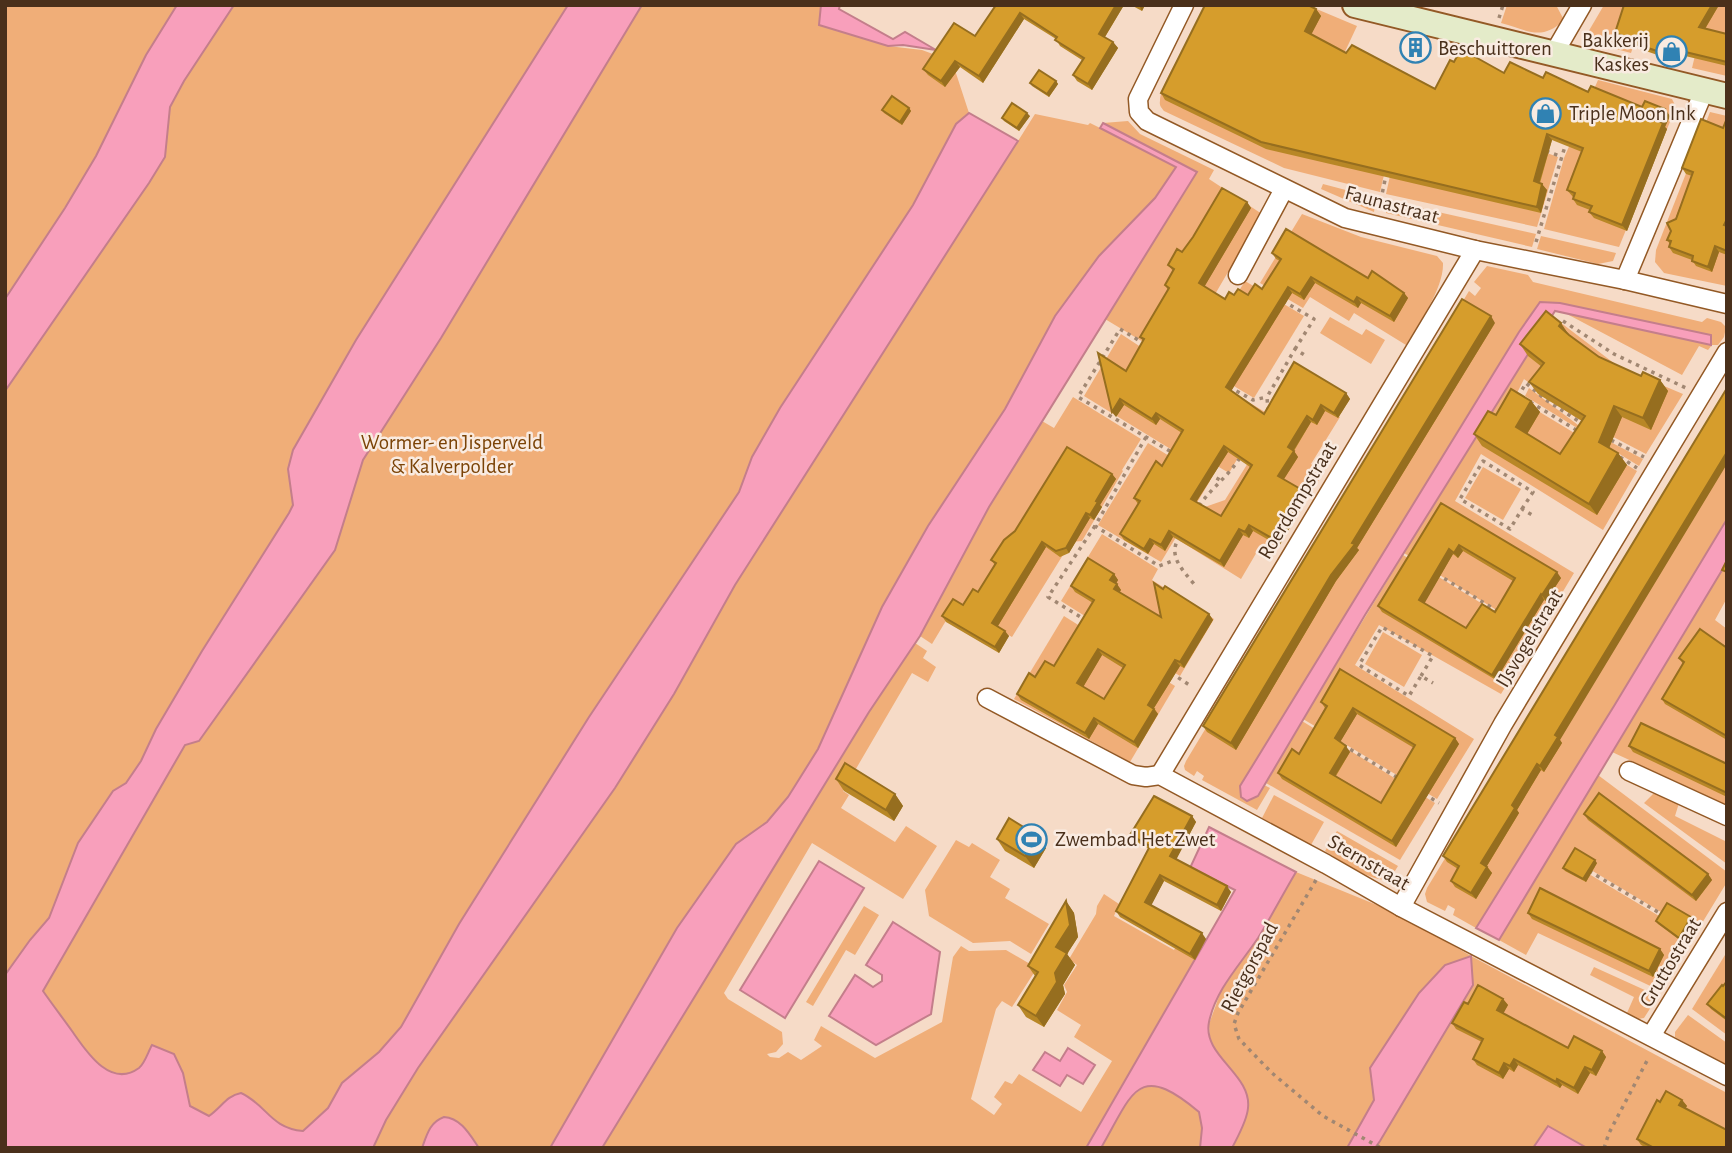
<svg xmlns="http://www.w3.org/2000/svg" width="1732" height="1153" viewBox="0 0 1732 1153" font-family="'Alegreya Sans',sans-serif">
<rect width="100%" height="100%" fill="#f6dbc7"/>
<g fill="#f0ae78">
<path d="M5 5H832L888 46 922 50 952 61 969 113 1015 140 1018 141 1035 114 1088 125 1090 123 1177 166 1155 198 1099 256 1055 316 1005 409 928 526 882 607 818 749 788 797 767 822 736 844 677 928 550 1148H5Z"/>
<path d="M1307 5 1357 26 1342 58 1397 119 1380 192 1284 168 1164 111C1162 108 1159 106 1160 101 1160 87 1177 61 1184 47L1251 80Z"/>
<path d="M1507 5H1556L1564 20C1541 42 1528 30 1501 23Z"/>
<path d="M1604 5H1647L1631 53 1590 42 1587 34Z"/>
<path d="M1727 5V76L1692 68 1707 6Z"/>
<path d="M1598 80 1672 99 1676 107 1619 247 1544 229 1564 158Z"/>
<path d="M1710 112 1727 116V286L1664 273 1655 262 1656 250Z"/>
<path d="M1128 121 1140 134 1214 170 1209 179 1262 214 1214 296 1183 366 1105 319 1197 172 1103 123Z"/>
<path d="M1402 121 1536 149 1558 157 1537 227 1386 194Z"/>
<path d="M1323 184 1376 198 1374 212 1321 189Z"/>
<path d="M1389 201 1536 234 1532 247 1386 213Z"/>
<path d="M1302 214 1361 237 1437 256 1443 263C1444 288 1419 323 1406 345L1354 313 1349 321 1310 297 1303 308 1260 283Z"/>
<path d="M1541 236 1616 253 1613 261 1598 264 1537 249Z"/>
<path d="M1487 266 1528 275 1533 282 1702 322 1707 318 1721 322 1726 327 1724 337 1718 345H1712L1708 350 1699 346 1682 375 1567 314 1711 344V335L1560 303 1540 302 1519 332 1240 786 1242 794 1249 798 1258 796 1264 785 1270 788 1257 810 1202 780 1204 776 1197 771 1194 776 1185 770 1184 766 1186 761 1469 291 1475 296 1481 288 1474 282Z"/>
<path d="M1245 281 1304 316 1254 398 1195 363Z"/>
<path d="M1552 316 1619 367 1683 394 1646 454 1575 417 1524 379 1515 397 1637 471 1603 530 1481 454 1455 501 1574 573 1537 635 1404 553Z"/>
<path d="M1330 317 1362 335 1366 329 1385 340 1371 364 1320 333Z"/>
<path d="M1121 334 1191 380 1207 377 1265 412 1229 473 1187 448 1182 456 1084 396Z"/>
<path d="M1287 385 1340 417 1311 464 1323 473 1274 553 1261 545 1241 579 1180 541 1202 508 1225 500 1264 437Z"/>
<path d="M1529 388 1578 425 1643 459 1639 466 1525 396Z"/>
<path d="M1727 394V519L1614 706 1476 928 1453 915 1455 909 1448 905 1445 911 1427 902 1425 894 1427 888Z"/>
<path d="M1073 397 1141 439 1122 470 1123 471 1082 541 1071 542 1012 637 956 604 932 644 920 636 989 507 1042 421 1054 428Z"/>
<path d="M1148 443 1210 481 1161 562 1098 525Z"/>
<path d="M1483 467 1521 489 1503 520 1465 498Z"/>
<path d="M1102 534 1158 569 1152 580 1214 619 1180 676 1061 601Z"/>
<path d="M1403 555 1536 637 1501 694 1379 625 1355 665 1474 739 1437 799 1303 719Z"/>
<path d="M1727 562V598L1715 620 1727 629V726L1667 690 1665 692 1727 730V805L1612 752Z"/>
<path d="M1064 616 1175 686 1130 762 1014 699Z"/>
<path d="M1383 632 1422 655 1404 687 1365 664Z"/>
<path d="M915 643 927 651 923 658 936 667 928 682 912 673 843 791 849 795 841 808 895 842 906 826 937 846 903 899 812 843 724 993 728 999 782 1032 783 1044 776 1052 767 1054 770 1057 779 1058 788 1052 801 1060 822 1046 814 1040 821 1026 875 1058 942 1022 953 957 961 946 969 951 1006 950 1037 968 1012 1007 1002 1001 996 1009 971 1099 994 1115 1002 1104 994 1097 1005 1081 1012 1084 1019 1074 1081 1112 1112 1061 1074 1037 1081 1025 1057 1010 1067 992 1064 985 1077 965 1069 959 1096 914 1097 906 1104 894 1119 904 1114 916 1174 950 1179 942 1200 954 1086 1148H602L869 712Z"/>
<path d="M1302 721 1435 803 1400 860 1266 783Z"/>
<path d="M1598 775 1727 872V882L1696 933 1571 858 1569 862 1694 937 1661 991 1538 933 1526 955 1499 940Z"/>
<path d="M1653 794H1659L1679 803 1675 816 1727 842V864L1644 803Z"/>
<path d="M1274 795 1324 822 1311 845 1262 818Z"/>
<path d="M1337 831 1398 866 1390 879C1373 884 1340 860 1325 851Z"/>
<path d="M956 840 969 847 972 843 1000 860 990 877 1010 889 1005 898 1049 924 1031 954 1010 941 973 943 929 916 925 890Z"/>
<path d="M1296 872 1399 914 1471 956 1727 1093V1148H1587L1548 1126 1533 1148H1375L1429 1058 1370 1067 1374 1100 1347 1148H1232L1248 1107 1210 1041 1209 1024 1221 991 1258 936Z"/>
<path d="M864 906 879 915 855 955 846 950 813 1006 806 1002Z"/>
<path d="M1725 955 1727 956V1035L1692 1009Z"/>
<path d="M1594 967 1658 996 1644 1018 1638 1019 1627 1013 1634 997 1590 975Z"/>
<path d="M1688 1015 1727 1043V1066L1675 1037V1032Z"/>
<path d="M1154 1084 1180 1096 1199 1112 1202 1128 1200 1148H1101C1114 1125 1126 1090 1154 1084Z"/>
</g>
<g fill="#f89fbb" stroke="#c47e8b" stroke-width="2">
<path d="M177 5H234L184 81 170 107 165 157 149 183 5 391V299L65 208 96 156 146 55Z"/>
<path d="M568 5H642L441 338 363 460 335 550 199 741 185 745 43 991C52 1004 62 1017 72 1031 86 1051 110 1089 139 1068 145 1063 148 1052 152 1045L174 1054 183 1073 190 1106 209 1116C222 1107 226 1096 241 1093 267 1105 270 1128 303 1131L328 1108 342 1083 379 1052 401 1027 459 924 589 717 739 492 752 457 780 408 913 205 956 124 969 113 1018 141 735 585 674 694 615 788 418 1068 386 1120 373 1148H5V975L30 940 49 918 78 843 113 791 126 783 141 761 156 729 202 651 289 513 293 505 288 469 293 450 356 340Z"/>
<path d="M821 5H840L839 9 893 39 905 32 936 50 903 45 888 46 819 25Z"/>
<path d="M1103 123 1197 172 989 507 920 636 869 712 602 1148H550L677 928 736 844 767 822 788 797 818 749 882 607 928 526 1005 409 1055 316 1099 256 1155 198 1176 167 1100 128Z"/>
<path d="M1540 302 1560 303 1711 335V345L1555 311 1365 615 1258 796 1247 801 1241 797 1240 786 1519 332Z"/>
<path d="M1727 519V562L1499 940 1476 928 1614 706Z"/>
<path d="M1209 827 1296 872C1283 894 1271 917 1258 938 1240 965 1216 989 1209 1022 1202 1056 1252 1074 1248 1108 1247 1121 1238 1136 1232 1148H1200L1202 1128 1199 1112C1137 1060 1133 1093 1101 1148H1086L1235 890 1190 868Z"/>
<path d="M819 861 864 888 785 1018 740 990Z"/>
<path d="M893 922 940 952 931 1014 876 1045 829 1016 855 975 873 987 882 981V975L866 965Z"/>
<path d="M1471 956 1473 985 1380 1141 1375 1148H1347L1374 1100 1370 1068 1419 993 1445 965Z"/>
<path d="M1068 1048 1095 1065 1083 1084 1067 1075 1060 1086 1033 1070 1045 1052 1060 1061Z"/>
<path d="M444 1117C461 1118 470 1135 479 1148H422C427 1134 430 1122 444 1117Z"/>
<path d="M1548 1126 1587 1148H1533Z"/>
</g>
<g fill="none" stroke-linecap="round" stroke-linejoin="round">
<defs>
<g id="street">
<path d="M1184 5 1138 99 1139 112 1147 121 1345 218 1475 250 1625 280 1727 304"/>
<path d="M1553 55 1582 5"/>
<path d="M1238 275 1284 189"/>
<path d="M1625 280 1704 91"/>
<path d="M987 698 1133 775 1146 777 1160 775 1326 864 1401 907 1727 1076"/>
<path d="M1629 771 1727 816"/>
<path d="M1160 775 1475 250"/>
<path d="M1401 907 1503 724 1727 352"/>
<path d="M1651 1036 1727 912"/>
</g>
<path id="secondary" d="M1355 5 1727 96"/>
</defs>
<use href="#street" stroke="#935925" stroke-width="21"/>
<use href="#secondary" stroke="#935925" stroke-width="28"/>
<g stroke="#a18772" stroke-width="3.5" stroke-dasharray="3.5 5" stroke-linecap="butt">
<path d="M1499 18 1503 5"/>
<path d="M1546 151 1560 156"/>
<path d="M1379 209 1386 175"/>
<path d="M1536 242 1566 143"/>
<path d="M1283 301 1314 319 1295 349"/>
<path d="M1563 321 1614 354 1686 388"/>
<path d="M1145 344 1120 329 1078 397 1173 453"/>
<path d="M1229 387 1253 400 1267 397"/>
<path d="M1521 396 1519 395 1526 383 1546 400 1583 424"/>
<path d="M1530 402 1578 431"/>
<path d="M1268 411 1267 397 1295 349 1306 356"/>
<path d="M1146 437 1095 526 1159 566 1175 560"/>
<path d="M1611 440 1644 457"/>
<path d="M1620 457 1637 468"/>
<path d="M1209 474 1220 480"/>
<path d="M1199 506C1212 487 1229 476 1241 456"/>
<path d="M1522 509 1533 492 1483 461 1460 499 1510 529 1522 509 1532 515"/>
<path d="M1180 536C1167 555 1181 568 1194 584"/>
<path d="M1437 574 1499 612"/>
<path d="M1087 621 1048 597 1095 526"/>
<path d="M1171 673 1191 686"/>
<path d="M1421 676 1433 656 1382 627 1359 665 1409 696 1421 676 1433 683"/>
<path d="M1343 745 1400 779"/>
<path d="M1424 794 1439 803"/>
<path d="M1589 871 1663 915"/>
<path d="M1316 880 1238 1013 1234 1024 1239 1039 1272 1073 1323 1116 1381 1148"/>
<path d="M1604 1148 1609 1133 1649 1057"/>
</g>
<use href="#street" stroke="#fff" stroke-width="18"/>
<use href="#secondary" stroke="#e4ebc9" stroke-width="24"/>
</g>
<g fill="#b88726" fill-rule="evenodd">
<path d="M996 5H1124L1105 37 1113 42 1118 48 1092 90 1077 81 1073 75 1082 60 1060 46 1056 39 1024 19 983 83 960 67 945 87 928 75 923 69 975 36Z"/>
<path d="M1131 5H1145L1142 11Z"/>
<path d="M1205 5H1311L1316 9 1321 16 1311 34 1346 53 1435 89 1454 62 1504 73 1543 78 1642 107 1670 116 1665 127 1667 129 1627 231 1594 218 1589 212 1590 210 1577 205 1573 199V197L1567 190 1582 152 1552 140 1540 183 1547 190 1541 213 1266 149 1165 100 1161 93Z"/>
<path d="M1719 5 1705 29 1727 34V66L1681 55 1678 62 1640 49 1636 44 1618 38 1615 33Z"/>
<path d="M1056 81 1058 84 1049 97 1032 86 1030 83Z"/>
<path d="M909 108 911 111 902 125 884 113 882 110Z"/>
<path d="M1030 116 1019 131 1004 121 1002 118Z"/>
<path d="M1727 118V255L1719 252 1712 272 1696 266 1692 260 1673 253 1669 247 1670 244 1667 240 1692 176 1686 174 1682 168 1723 128Z"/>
<path d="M1247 202 1251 208 1204 287 1225 299 1234 295H1248L1262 289 1280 261 1276 259 1272 253 1368 278 1404 293 1408 298 1394 322 1361 303 1358 308 1315 283 1304 300 1292 293 1231 391 1264 414 1346 393 1350 399 1338 418 1325 411 1317 425 1311 422 1294 451 1298 457 1284 479 1308 497 1279 546 1253 531 1249 538 1243 535 1224 567 1173 537 1165 551 1154 544 1148 554 1124 540 1120 534 1138 504 1134 498 1162 466 1182 433 1160 419 1156 425 1124 405 1116 417 1126 371 1143 341 1140 337 1168 290 1165 285 1173 271 1168 265 1182 252ZM1228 452 1250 467 1221 516 1196 502Z"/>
<path d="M1495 323 1357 548 1359 550 1336 581 1236 750 1207 732 1203 726Z"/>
<path d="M1569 335 1599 357 1641 376 1660 380 1668 391 1651 430 1622 417 1609 448 1618 453 1627 465 1597 515 1482 446 1474 434 1496 415 1531 401 1540 412 1527 434 1560 454 1582 421 1538 394 1529 382 1542 367 1528 356 1520 344Z"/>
<path d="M1112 474 1116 479 1100 505 1102 507 1094 520 1090 518 1069 553 1060 557 1046 547 998 626 1009 636 999 653 946 622 942 616 963 605 978 592 995 565 991 560Z"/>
<path d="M1441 503 1561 578 1546 601 1544 600 1496 680 1382 612 1378 606ZM1463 551 1513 581 1495 612 1466 628 1424 603 1453 554 1458 558Z"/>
<path d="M1114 574 1118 580 1116 583 1121 590 1119 592 1161 617 1163 589 1209 614 1213 620 1184 668 1180 666 1154 708 1158 714 1138 748 1098 724 1089 739 1021 700 1017 694 1035 677 1054 666 1093 603 1075 592 1071 586ZM1102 655 1123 668 1104 699 1083 687Z"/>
<path d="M1727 648V740L1665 704 1662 699 1683 664 1679 658Z"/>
<path d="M1340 669 1455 738 1459 744 1396 847 1282 779 1278 773 1299 754 1325 708 1321 702ZM1357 714 1414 748 1381 803 1336 776 1350 752 1340 742Z"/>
<path d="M1560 740 1562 743 1544 772 1541 770 1517 810 1519 813 1487 866 1492 873 1476 899 1455 887 1451 881 1458 869 1447 862 1443 856Z"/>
<path d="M1629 746 1727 764V797L1633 752Z"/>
<path d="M836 779 895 794 903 806 894 821 844 791Z"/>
<path d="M1584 814 1708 874 1712 880 1696 901 1588 820Z"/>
<path d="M1192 816 1196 822 1176 859 1231 892 1221 911 1164 881 1151 905 1206 939 1195 960 1120 917 1116 911 1149 849 1135 841 1130 835Z"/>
<path d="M997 839 1046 848 1034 868 1005 851Z"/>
<path d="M1597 863 1586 882 1565 871 1563 868Z"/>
<path d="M1066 901 1074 913 1078 937 1067 954 1075 965 1063 985 1065 994 1044 1027 1026 1017 1018 1005 1035 976 1028 966Z"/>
<path d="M1528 913 1660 949 1664 955 1653 977 1532 919Z"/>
<path d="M1693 920 1681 941 1658 924 1656 921Z"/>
<path d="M1727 981V1021L1711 1009 1707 1004 1723 986Z"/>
<path d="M1503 999 1508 1005 1503 1013 1568 1048 1602 1051 1606 1057 1596 1076 1590 1073 1578 1094 1562 1085 1560 1088 1518 1065 1514 1072 1509 1069 1503 1079 1477 1065 1473 1059 1482 1042 1456 1029 1452 1023 1468 1004Z"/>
<path d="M1682 1100 1687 1106 1685 1108 1727 1148H1647L1641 1145 1637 1139 1660 1102Z"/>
</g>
<g fill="#966e1f">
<path d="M1116 5H1124L1103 40 1099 34Z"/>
<path d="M1139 5H1145L1142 11Z"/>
<path d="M1712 5H1719L1703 32 1699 27Z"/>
<path d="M1316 9 1321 16 1310 37 1305 31Z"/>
<path d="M1020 13 1024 19 983 83 979 76Z"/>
<path d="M1113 42 1118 48 1092 90 1088 84Z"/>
<path d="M1677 50 1681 55 1678 62 1675 57Z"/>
<path d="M955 61 960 67 945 87 941 81Z"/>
<path d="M1056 81 1058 84 1049 97 1047 94Z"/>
<path d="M909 108 911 111 902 125 900 122Z"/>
<path d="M1665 109 1670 116 1665 127 1667 129 1627 231 1622 225Z"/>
<path d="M1027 113 1030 116 1019 131 1017 128Z"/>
<path d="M1547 134 1552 140 1538 187 1534 181Z"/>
<path d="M1542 184 1547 190 1541 213 1537 207Z"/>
<path d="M1247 202 1251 208 1203 289 1199 283Z"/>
<path d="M1715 246 1719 252 1712 272 1708 267Z"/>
<path d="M1311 277 1315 283 1304 300 1300 294Z"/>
<path d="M1288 287 1292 293 1230 393 1226 387Z"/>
<path d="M1404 293 1408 298 1394 322 1390 316Z"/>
<path d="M1357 297 1361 303 1358 308 1354 302Z"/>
<path d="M1491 316 1495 323 1357 548 1359 550 1336 581 1236 750 1231 743 1331 575 1352 543Z"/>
<path d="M1561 323 1569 335 1559 326Z"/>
<path d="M1660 380 1668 391 1651 430 1643 418Z"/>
<path d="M1346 393 1350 399 1338 418 1334 413Z"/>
<path d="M1120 399 1124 405 1116 417 1112 412Z"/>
<path d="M1531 401 1540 412 1524 439 1516 427Z"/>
<path d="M1321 405 1325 411 1317 425 1313 420Z"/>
<path d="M1614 406 1622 417 1607 453 1599 442Z"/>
<path d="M1156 413 1160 419 1156 425 1152 419Z"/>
<path d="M1307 416 1311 422 1292 453 1288 447Z"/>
<path d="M1224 446 1228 452 1195 504 1191 499Z"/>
<path d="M1294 451 1298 457 1282 482 1278 476Z"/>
<path d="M1727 452V464L1560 740 1562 743 1544 772 1540 766 1555 735Z"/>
<path d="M1618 453 1627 465 1597 515 1589 504Z"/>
<path d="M1112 474 1116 479 1100 505 1102 507 1094 520 1090 515 1096 501Z"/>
<path d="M1304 491 1308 497 1279 546 1275 540Z"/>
<path d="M1086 513 1090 518 1069 553 1066 548Z"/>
<path d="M1249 525 1253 531 1249 538 1245 532Z"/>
<path d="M1239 529 1243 535 1224 567 1220 561Z"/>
<path d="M1169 531 1173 537 1165 551 1161 545Z"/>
<path d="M1150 539 1154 544 1148 554 1144 549Z"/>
<path d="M1042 542 1046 547 996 629 992 623Z"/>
<path d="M1459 545 1463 551 1458 558 1454 553Z"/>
<path d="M1449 549 1453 554 1423 606 1419 600Z"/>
<path d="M1557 572 1561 578 1546 601 1542 595Z"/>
<path d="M1114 574 1118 580 1115 586 1110 580Z"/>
<path d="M1117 584 1121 590 1118 595 1114 589Z"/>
<path d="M1541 594 1544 600 1496 680 1492 675Z"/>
<path d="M1209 614 1213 620 1184 668 1180 662Z"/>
<path d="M1005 631 1009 636 999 653 995 647Z"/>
<path d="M1098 649 1102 655 1082 689 1077 683Z"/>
<path d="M1175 660 1180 666 1152 711 1148 705Z"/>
<path d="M1353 708 1357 714 1339 744 1335 738Z"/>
<path d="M1154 709 1158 714 1138 748 1134 742Z"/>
<path d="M1094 718 1098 724 1089 739 1085 733Z"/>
<path d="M1455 738 1459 744 1396 847 1392 841Z"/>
<path d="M1346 746 1350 752 1334 778 1330 773Z"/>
<path d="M1537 764 1541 770 1517 810 1519 813 1485 869 1481 863 1512 805Z"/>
<path d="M895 794 903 806 894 821 886 810Z"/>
<path d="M1192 816 1196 822 1175 862 1170 856Z"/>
<path d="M1038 836 1046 848 1034 868 1025 856Z"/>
<path d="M1595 860 1597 863 1586 882 1583 879Z"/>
<path d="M1487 867 1492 873 1476 899 1471 893Z"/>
<path d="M1708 874 1712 880 1696 901 1692 895Z"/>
<path d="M1160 875 1164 881 1150 908 1145 902Z"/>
<path d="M1227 886 1231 892 1221 911 1217 905Z"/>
<path d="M1066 901 1074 913 1078 937 1067 954 1075 965 1063 985 1065 994 1044 1027 1036 1016 1055 973 1056 947Z"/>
<path d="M1691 917 1693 920 1681 941 1679 938Z"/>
<path d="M1202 933 1206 939 1195 960 1190 954Z"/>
<path d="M1660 949 1664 955 1653 977 1649 971Z"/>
<path d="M1503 999 1508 1005 1502 1016 1497 1010Z"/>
<path d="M1602 1051 1606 1057 1596 1076 1592 1070Z"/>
<path d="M1514 1059 1518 1065 1514 1072 1510 1066Z"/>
<path d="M1504 1063 1509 1069 1503 1079 1499 1073Z"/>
<path d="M1585 1067 1590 1073 1578 1094 1574 1088Z"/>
<path d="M1557 1079 1562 1085 1560 1088 1556 1082Z"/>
<path d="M1682 1100 1687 1106 1684 1111 1679 1105Z"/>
</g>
<g fill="#d69d2c" stroke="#966e1f" stroke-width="2" fill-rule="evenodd">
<path d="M996 5H1116L1099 34 1113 42 1088 84 1073 75 1084 58 1055 40 1057 37 1020 13 979 76 955 61 941 81 923 69 954 23 975 36Z"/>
<path d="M1205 5H1308L1316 9 1305 31 1346 53 1352 45 1435 89 1450 60 1454 62 1461 49 1504 73 1510 62 1543 78 1546 72 1588 92 1591 86 1642 107 1645 101 1665 109 1660 122 1663 123 1622 225 1589 212 1592 206 1573 199 1575 193 1567 190 1583 148 1547 134 1534 181 1542 184 1537 207 1261 142 1161 93Z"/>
<path d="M1624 5H1712L1699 27 1727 34V62L1677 50 1675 57 1636 44 1637 41 1615 33Z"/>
<path d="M1039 70 1056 81 1047 94 1030 83Z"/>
<path d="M892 96 909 108 900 122 882 110Z"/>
<path d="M1012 103 1027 113 1017 128 1002 118Z"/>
<path d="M1727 118V219L1724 225 1727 226V251L1715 246 1708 267 1692 261 1693 256 1669 247 1671 241 1667 240 1671 231 1667 223 1676 219 1693 172 1682 168 1701 119 1723 128Z"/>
<path d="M1222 188 1247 202 1199 283 1225 299 1229 292 1234 295 1238 289 1248 295 1255 284 1262 289 1281 259 1272 253 1286 229 1368 278 1372 271 1404 293 1390 316 1357 297 1354 302 1311 277 1300 294 1288 287 1226 387 1264 414 1294 362 1346 393 1334 413 1321 405 1313 420 1307 416 1288 447 1294 451 1278 476 1304 491 1275 540 1249 525 1245 532 1239 529 1220 561 1169 531 1161 545 1150 539 1144 549 1120 534 1140 501 1134 498 1156 461 1162 466 1183 430 1156 413 1152 419 1120 399 1112 412 1098 353 1126 371 1144 339 1140 337 1169 288 1165 285 1174 269 1168 265 1177 249 1182 252 1193 237ZM1224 446 1252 465 1221 516 1191 499Z"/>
<path d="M1462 299 1491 316 1352 543 1355 544 1331 575 1231 743 1203 726Z"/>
<path d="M1546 311 1561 323 1559 326 1569 335 1599 357 1641 376 1643 372 1660 380 1643 418 1614 406 1599 442 1618 453 1589 504 1474 434 1488 411 1496 415 1511 389 1531 401 1516 427 1560 454 1585 416 1529 382 1544 363 1520 344Z"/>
<path d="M1727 388V452L1555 735 1558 737 1540 766 1537 764 1512 805 1515 808 1481 863 1487 867 1471 893 1451 881 1459 866 1443 856Z"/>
<path d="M1067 447 1112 474 1096 501 1098 502 1090 515 1086 513 1066 548 1056 551 1042 542 992 623 1005 631 995 647 942 616 953 599 963 605 973 589 978 592 996 563 991 560 1004 540 1015 531Z"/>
<path d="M1441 503 1557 572 1542 595 1541 594 1492 675 1378 606ZM1459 545 1515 578 1495 612 1482 604 1466 628 1419 600 1449 549 1454 553Z"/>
<path d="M1088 558 1114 574 1110 580 1117 584 1114 589 1161 617 1154 583 1163 589 1165 586 1209 614 1180 662 1175 660 1148 705 1154 709 1134 742 1094 718 1085 733 1017 694 1029 673 1035 677 1045 661 1054 666 1094 600 1071 586ZM1098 649 1125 665 1104 699 1077 683Z"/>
<path d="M1727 560V572L1722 570Z"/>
<path d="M1700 629 1727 648V736L1662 699 1684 662 1679 658Z"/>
<path d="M1340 669 1455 738 1392 841 1278 773 1292 749 1299 754 1327 706 1321 702ZM1353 708 1415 745 1381 803 1330 773 1346 746 1335 738Z"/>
<path d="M1641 723 1727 764V793L1629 746Z"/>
<path d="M845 763 895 794 886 810 836 779Z"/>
<path d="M1599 793 1708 874 1692 895 1584 814Z"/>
<path d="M1154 796 1192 816 1170 856 1227 886 1217 905 1160 875 1145 902 1202 933 1190 954 1116 911 1150 846 1130 835Z"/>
<path d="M1009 818 1038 836 1025 856 997 839Z"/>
<path d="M1575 848 1595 860 1583 879 1563 868Z"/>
<path d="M1540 888 1660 949 1649 971 1528 913Z"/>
<path d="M1066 901 1070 925 1056 947 1067 953 1055 973 1057 982 1036 1016 1018 1005 1038 972 1028 966Z"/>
<path d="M1667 903 1691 917 1679 938 1656 921Z"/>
<path d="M1727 981V1019L1707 1004 1722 985 1723 986Z"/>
<path d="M1478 985 1503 999 1497 1010 1568 1048 1574 1036 1602 1051 1592 1070 1585 1067 1574 1088 1557 1079 1556 1082 1514 1059 1510 1066 1504 1063 1499 1073 1473 1059 1483 1039 1452 1023 1464 1002 1468 1004Z"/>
<path d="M1666 1091 1682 1100 1679 1105 1727 1130V1148H1654L1637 1139 1657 1100 1660 1102Z"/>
</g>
<defs>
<symbol id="building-ring" viewBox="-11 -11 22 22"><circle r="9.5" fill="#f9ebe1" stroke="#3082b3" stroke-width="1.5"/><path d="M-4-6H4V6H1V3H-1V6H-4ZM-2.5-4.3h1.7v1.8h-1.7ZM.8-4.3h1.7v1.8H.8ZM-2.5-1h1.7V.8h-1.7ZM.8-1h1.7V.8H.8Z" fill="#3082b3"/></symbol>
<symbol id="shop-ring" viewBox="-11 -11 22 22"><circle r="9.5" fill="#f9ebe1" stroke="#3082b3" stroke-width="1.5"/><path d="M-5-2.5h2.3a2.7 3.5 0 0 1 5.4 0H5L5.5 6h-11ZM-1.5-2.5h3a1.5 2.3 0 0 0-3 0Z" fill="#3082b3"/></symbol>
<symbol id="stadium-ring" viewBox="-11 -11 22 22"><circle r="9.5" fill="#f9ebe1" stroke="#3082b3" stroke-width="1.5"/><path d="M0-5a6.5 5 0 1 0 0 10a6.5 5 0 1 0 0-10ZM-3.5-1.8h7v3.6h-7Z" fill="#3082b3"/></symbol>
</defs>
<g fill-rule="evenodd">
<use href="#building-ring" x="1398" y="30" width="35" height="35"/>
<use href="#shop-ring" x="1654" y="34" width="35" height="35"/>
<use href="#shop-ring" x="1528" y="96" width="35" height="35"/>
<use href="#stadium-ring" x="1014" y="822" width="35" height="35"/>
</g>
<g text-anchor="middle" stroke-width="5" stroke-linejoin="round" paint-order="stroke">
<g font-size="21" fill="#4a301b" stroke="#f9ebe1" text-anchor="start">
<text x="1649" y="47" text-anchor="end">Bakkerij<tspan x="1649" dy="24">Kaskes</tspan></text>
<text x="1438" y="55">Beschuittoren</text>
<text x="1569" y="120">Triple Moon Ink</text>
<text x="1055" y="846">Zwembad Het Zwet</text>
</g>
<g font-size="21" fill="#4a301b" stroke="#f9ebe1">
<text transform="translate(1392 204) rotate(15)" y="7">Faunastraat</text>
<text transform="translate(1297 500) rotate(-59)" y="7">Roerdompstraat</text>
<text transform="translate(1529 638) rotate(-59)" y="7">IJsvogelstraat</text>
<text transform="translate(1369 862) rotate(30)" y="7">Sternstraat</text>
<text transform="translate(1670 962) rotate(-59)" y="7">Gruttostraat</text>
<text transform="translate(1249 967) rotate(-62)" y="7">Rietgorspad</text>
</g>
<g font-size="21" fill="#7b4306" stroke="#f9ebe1">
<text x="452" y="449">Wormer- en Jisperveld<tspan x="452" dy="24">&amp; Kalverpolder</tspan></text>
</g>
</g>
<rect width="1732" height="1153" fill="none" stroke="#4a301b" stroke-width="14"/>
</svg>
